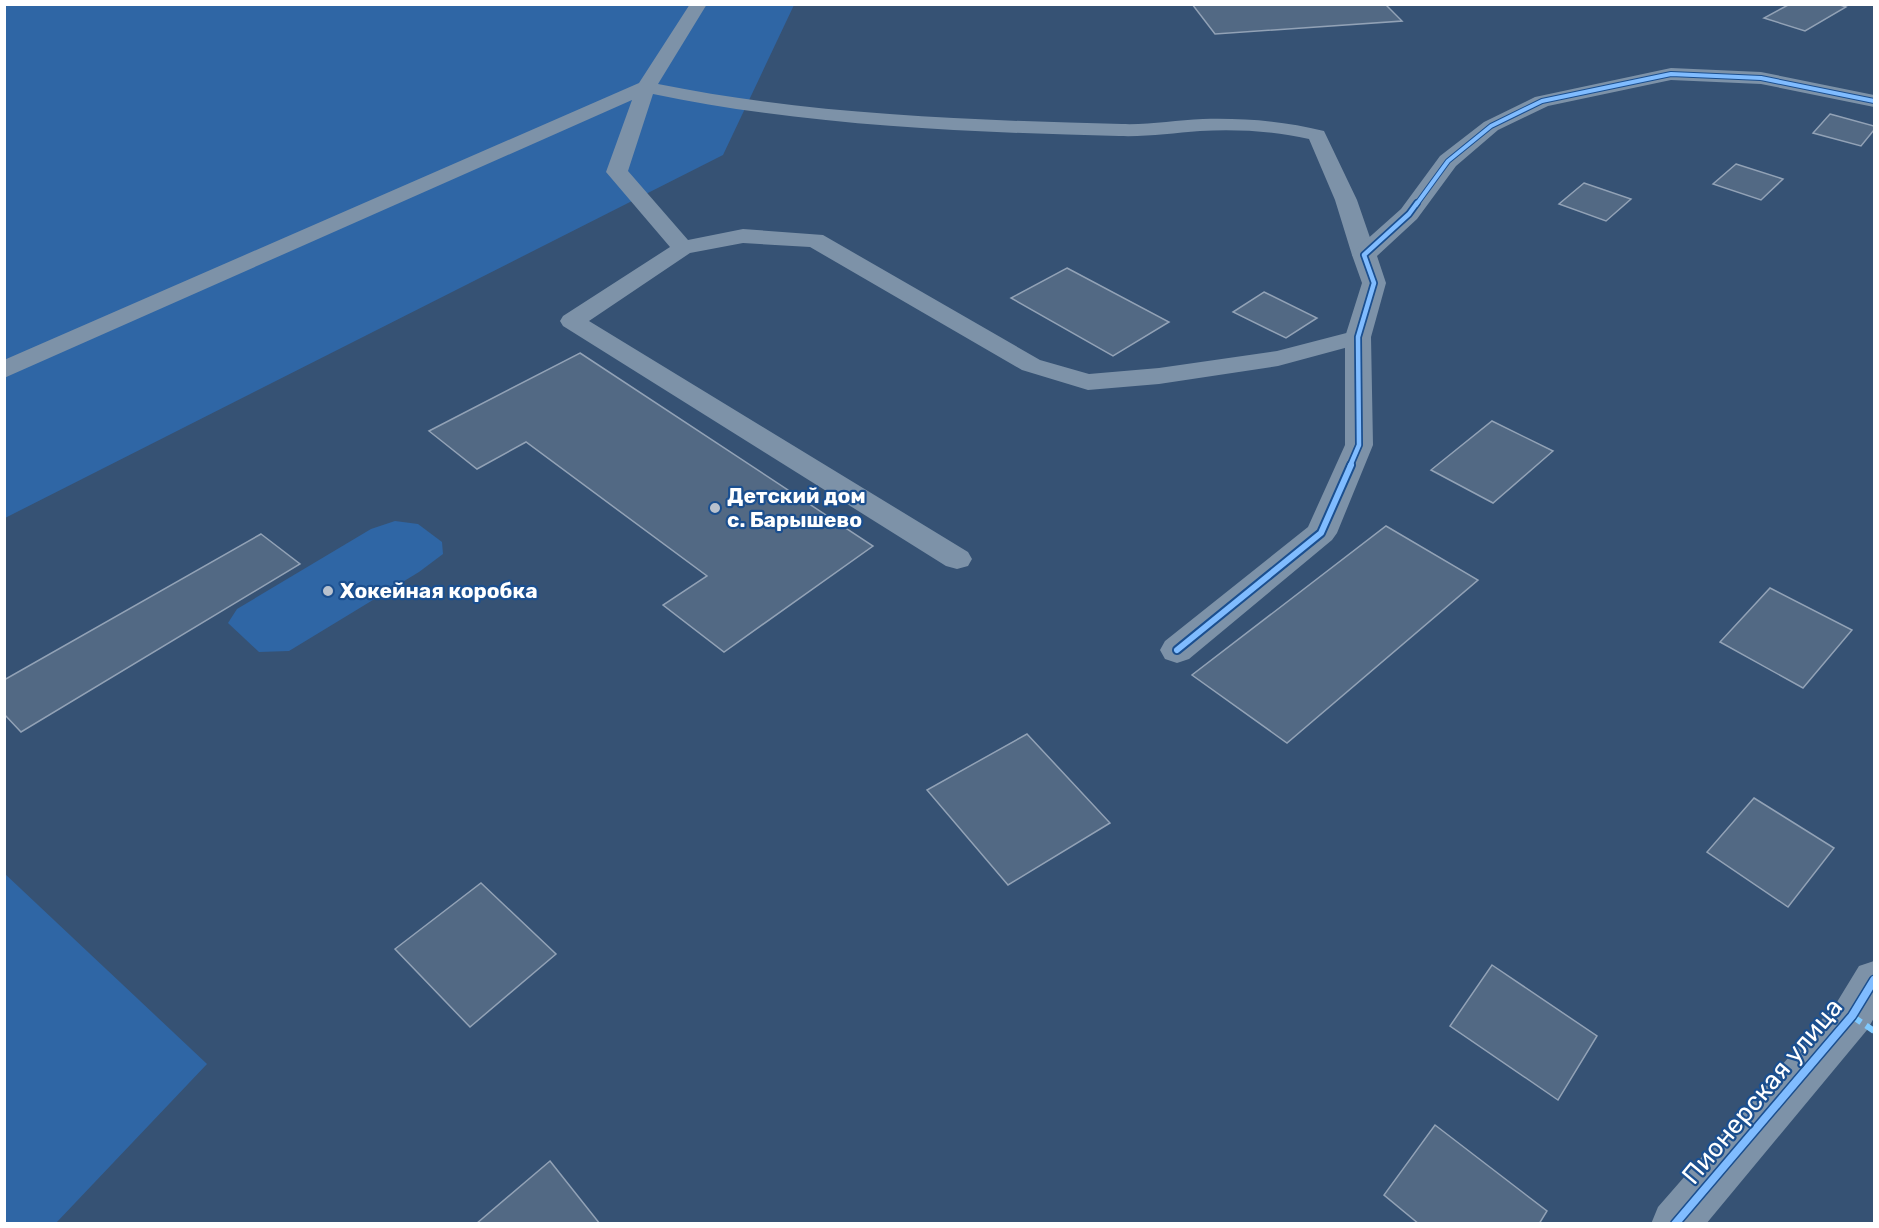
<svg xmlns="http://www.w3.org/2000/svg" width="1879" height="1228" viewBox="0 0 1879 1228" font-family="Rubik,sans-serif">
<rect width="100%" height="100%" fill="#365274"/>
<g fill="#2f66a5">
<path d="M5 5H794L723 155 5 518Z"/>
<path d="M395 521 418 524 442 542 443 554 419 572 289 651 259 652 228 623 237 609 371 529Z"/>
<path d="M4 873 207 1064 56 1223H5Z"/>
</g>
<g fill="#526984" stroke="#92a2b6" stroke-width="1.5">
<path d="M1192 4H1385L1402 21 1215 34Z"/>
<path d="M1790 4H1837L1846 7 1805 31 1764 18Z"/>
<path d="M1830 114 1874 126V130L1861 146 1813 133Z"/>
<path d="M1736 164 1783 179 1761 200 1713 184Z"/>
<path d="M1584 183 1631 199 1606 221 1559 204Z"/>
<path d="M1067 268 1169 322 1113 356 1011 298Z"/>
<path d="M1264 292 1317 318 1286 338 1233 312Z"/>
<path d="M580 353 873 546 724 652 663 605 707 576 526 442 477 469 429 431Z"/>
<path d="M1492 421 1553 451 1493 503 1431 470Z"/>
<path d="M1386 526 1478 580 1287 743 1192 675Z"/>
<path d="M261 534 300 564 21 732 4 714V680Z"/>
<path d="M1770 588 1852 630 1803 688 1720 642Z"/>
<path d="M1027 734 1110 823 1008 885 927 790Z"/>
<path d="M1754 798 1834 848 1788 907 1707 852Z"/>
<path d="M481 883 556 954 470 1027 395 949Z"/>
<path d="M1492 965 1597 1036 1558 1100 1450 1026Z"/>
<path d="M1435 1125 1547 1211 1539 1224H1419L1384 1195Z"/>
<path d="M550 1161 600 1224H476Z"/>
</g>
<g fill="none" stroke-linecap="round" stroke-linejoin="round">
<path fill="#7d92a8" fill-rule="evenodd" d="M690 4H707L658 84C811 115 966 120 1122 124 1149 125 1176 120 1203 119 1245 118 1284 121 1324 131L1357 200 1376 255 1372 260H1356L1352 255 1335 200 1309 139C1273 131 1237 129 1200 131 1173 133 1147 137 1119 136 962 132 807 126 653 94L628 171 688 240 743 229 823 235 1040 360 1089 374 1159 368 1277 351 1358 330 1367 332 1370 337 1367 342 1278 366 1159 384 1088 390 1022 370 810 247 743 243 690 253 589 321 968 552 972 559 968 566 957 569 946 566 563 326 560 321 563 316 670 247 606 172 632 100 4 378V360L639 83Z"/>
<g fill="#7d92a8" fill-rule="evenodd">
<path d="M1671 68 1761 72 1874 95V107L1761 84 1671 80 1548 106 1498 130 1456 166 1417 219 1377 256 1386 283 1371 337 1373 445 1337 533 1332 540 1189 659 1177 663 1165 659 1160 650 1165 641 1308 527 1345 445V337L1362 283 1352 255 1355 250 1401 209 1440 156 1484 122 1535 97Z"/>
<path d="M1874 961V1018L1867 1030 1706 1224H1651L1658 1207 1837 1002 1859 966Z"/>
</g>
<path stroke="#80caff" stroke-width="6" stroke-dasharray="11 6" stroke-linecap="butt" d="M1852 1016 1874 1031"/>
<defs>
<path id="cycleway-far3" d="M1416 205 1448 161 1491 126 1542 101 1671 74 1761 78 1874 101"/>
<path id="cycleway-far2" d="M1350 466 1359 445 1358 337 1374 283 1364 255 1409 214 1417 203"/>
<path id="cycleway-far1" d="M1177 650 1321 533 1351 465"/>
<path id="cycleway" d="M1675 1224 1852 1016 1874 980"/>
</defs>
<use href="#cycleway-far3" stroke="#1b4f8f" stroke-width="6"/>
<use href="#cycleway-far2" stroke="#1b4f8f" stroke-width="8"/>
<use href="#cycleway-far1" stroke="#1b4f8f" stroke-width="10"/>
<use href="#cycleway" stroke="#1b4f8f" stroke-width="11"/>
<use href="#cycleway-far3" stroke="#80bcff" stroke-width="4"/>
<use href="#cycleway-far2" stroke="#80bcff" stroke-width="4.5"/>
<use href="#cycleway-far1" stroke="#80bcff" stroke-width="6"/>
<use href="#cycleway" stroke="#80bcff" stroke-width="8"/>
</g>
<g fill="#b9c2ce" stroke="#1b4f8f" stroke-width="2">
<circle cx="715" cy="508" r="6"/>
<circle cx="328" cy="591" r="6"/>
</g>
<g text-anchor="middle" stroke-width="4.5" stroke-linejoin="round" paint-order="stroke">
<g font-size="21" font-weight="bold" fill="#fff" stroke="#1b4f8f" text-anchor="start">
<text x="727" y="503">Детский дом<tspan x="727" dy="24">с. Барышево</tspan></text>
<text x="340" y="598">Хокейная коробка</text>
</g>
<g font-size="26" fill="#fff" stroke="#1b4f8f">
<text transform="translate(1762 1091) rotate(-50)" y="9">Пионерская улица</text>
</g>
</g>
<rect width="1879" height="1228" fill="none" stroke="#ffffff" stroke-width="12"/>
</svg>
